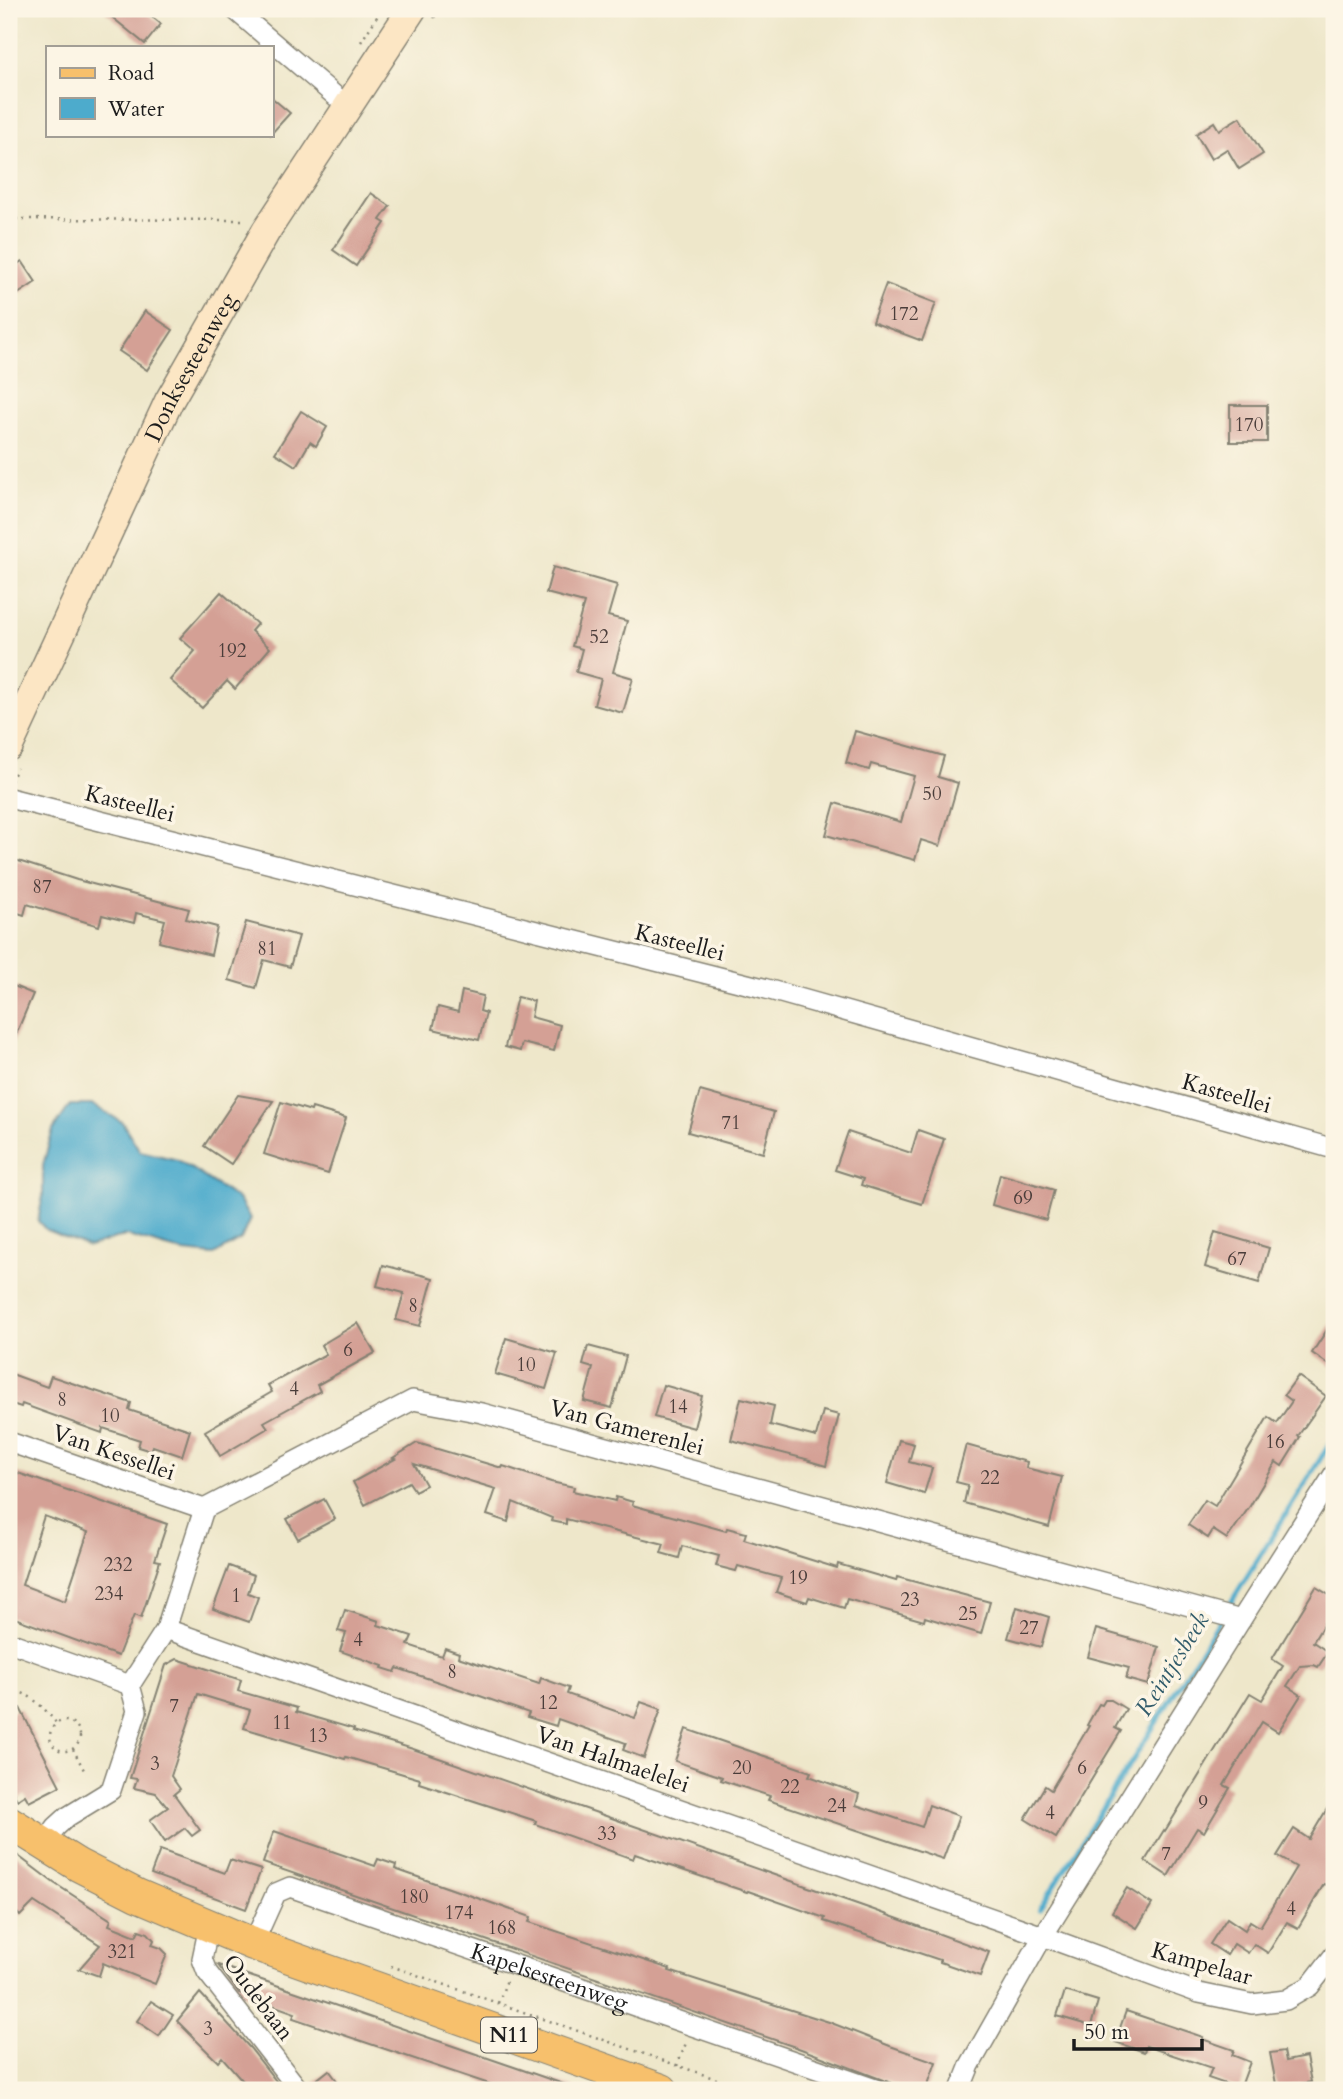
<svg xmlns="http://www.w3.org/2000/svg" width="1343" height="2099" viewBox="0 0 1343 2099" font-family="Cardo,serif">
<rect width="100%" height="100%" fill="#fcf5e5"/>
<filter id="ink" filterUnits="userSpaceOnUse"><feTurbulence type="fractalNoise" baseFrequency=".0143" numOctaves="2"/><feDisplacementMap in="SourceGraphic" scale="14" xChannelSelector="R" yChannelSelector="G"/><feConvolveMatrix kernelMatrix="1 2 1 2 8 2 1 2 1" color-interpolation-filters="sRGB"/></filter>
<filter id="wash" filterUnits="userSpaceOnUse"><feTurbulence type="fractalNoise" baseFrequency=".00686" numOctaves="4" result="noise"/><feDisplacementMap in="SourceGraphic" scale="28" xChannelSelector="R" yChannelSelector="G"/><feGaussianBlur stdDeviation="1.57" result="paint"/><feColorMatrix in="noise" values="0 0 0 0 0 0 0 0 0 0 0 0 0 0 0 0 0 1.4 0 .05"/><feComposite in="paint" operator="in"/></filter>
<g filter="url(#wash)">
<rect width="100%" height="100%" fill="#eee7ca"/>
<path fill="#4dabcc" stroke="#346474" stroke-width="2" d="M70 1105H93L122 1122 140 1151 178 1160 239 1200 250 1219 241 1239 214 1255 184 1252 128 1236 115 1238 89 1247 46 1230 38 1221 43 1196V1165L53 1130Z"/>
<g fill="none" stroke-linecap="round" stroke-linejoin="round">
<path stroke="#4dabcc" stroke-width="5" d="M1040 1909 1334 1437"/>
</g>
<g id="blocks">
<g fill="#d4a095" fill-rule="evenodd">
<path d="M102 9H142L161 24 145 44Z"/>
<path d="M271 97 290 113 271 134Z"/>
<path d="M1240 117 1263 154 1239 169 1227 149 1211 159 1196 134 1214 122 1219 130Z"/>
<path d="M371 193 390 206 380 220 385 223 356 266 333 250Z"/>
<path d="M22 261 36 282 9 300V270Z"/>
<path d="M886 284 936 303 922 341 872 322Z"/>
<path d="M145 311 173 330 147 370 119 351Z"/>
<rect x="1230" y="405" width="37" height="37"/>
<path d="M301 411 327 427 316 446 310 442 296 466 275 453Z"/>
<path d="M553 567 617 585 608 616 627 621 613 672 633 678 623 713 594 705 601 679 576 672 582 649 572 646 584 603 546 593Z"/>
<path d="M221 592 257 624 251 631 270 648 235 689 227 681 202 708 170 680 195 651 180 638Z"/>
<path d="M855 731 944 756 938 777 958 783 940 846 921 840 915 860 826 835 835 803 901 822 914 776 871 764 869 770 846 763Z"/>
<path d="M9 858 77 880 189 909 186 919 217 927 211 955 159 942 165 920 136 913 134 923 102 915 99 926 27 904 24 915 9 910Z"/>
<path d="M246 922 299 936 290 967 264 960 256 988 229 980Z"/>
<path d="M9 984 33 994 9 1051Z"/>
<path d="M462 991 483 996 480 1011 486 1013 479 1040 433 1029 438 1007 458 1012Z"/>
<path d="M517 997 534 1001 531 1017 560 1025 554 1051 522 1043 520 1051 505 1047Z"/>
<path d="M700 1091 774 1112 763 1153 688 1132Z"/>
<path d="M238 1095 273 1101 231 1164 204 1146Z"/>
<path d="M281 1102 311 1111 312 1108 346 1118 328 1174 264 1154Z"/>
<path d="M918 1130 944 1139 922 1204 861 1185 863 1179 835 1170 848 1132 911 1153Z"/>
<path d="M1000 1174 1054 1190 1046 1220 992 1205Z"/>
<path d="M1215 1232 1269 1248 1259 1283 1205 1267Z"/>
<path d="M383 1265 433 1278 420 1326 396 1320 404 1293 377 1286Z"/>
<path d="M1334 1319V1368L1312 1353Z"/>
<path d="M358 1323 375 1353 317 1385 320 1391 264 1422 268 1428 220 1456 205 1431 272 1392 268 1385 326 1354 321 1345Z"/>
<path d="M506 1338 557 1353 546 1389 495 1374Z"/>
<path d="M588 1346 626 1356 612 1408 584 1401 593 1368 583 1365Z"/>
<path d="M9 1373 47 1387 51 1376 131 1403 129 1410 190 1430 182 1456 153 1446 151 1451 138 1447 140 1440 103 1428 102 1433 22 1404 21 1407 9 1403Z"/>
<path d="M1298 1376 1326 1396 1298 1436 1300 1437 1282 1466 1276 1462 1250 1506 1227 1539 1213 1530 1208 1538 1188 1525 1205 1500 1215 1506 1268 1417 1277 1423 1292 1401 1284 1395Z"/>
<path d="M663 1385 702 1396 694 1428 654 1417Z"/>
<path d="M741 1398 774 1406 770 1425 816 1437 823 1411 839 1415 826 1466 809 1461 810 1460 731 1440Z"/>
<path d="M899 1440 914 1444 909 1462 932 1468 924 1494 887 1483Z"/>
<path d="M417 1443 502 1468 503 1466 551 1482 574 1487 573 1491 615 1501 616 1497 633 1502 632 1505 726 1531 727 1528 746 1533 744 1539 837 1568 838 1564 896 1581 897 1577 990 1602 981 1634 925 1617 924 1621 847 1599 844 1608 809 1597 807 1602 776 1592 781 1578 738 1566 736 1571 716 1566 719 1556 682 1546 679 1558 661 1553 664 1544 566 1519V1524L551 1521 552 1518 513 1502 508 1522 487 1515 496 1489 414 1464 426 1485 415 1491 409 1482 365 1505 353 1482 395 1459 393 1458Z"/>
<path d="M966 1445 1027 1462 1026 1468 1062 1477 1049 1527 964 1503 968 1485 956 1482Z"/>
<path d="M9 1470 167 1524 155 1560 160 1561 141 1618 134 1615 118 1656 12 1617 9 1618ZM44 1516 88 1532 65 1601 22 1585Z"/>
<path d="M324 1499 335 1519 298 1539 287 1519Z"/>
<path d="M229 1566 254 1575 248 1593 258 1597 249 1622 213 1609Z"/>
<path d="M1316 1587 1334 1598V1607L1313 1642 1328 1652 1318 1667 1314 1665 1300 1666 1287 1686 1301 1695 1278 1732 1262 1722 1224 1785 1230 1788 1204 1832 1197 1828 1168 1876 1145 1861 1164 1830 1165 1831 1250 1693 1262 1700 1283 1666 1272 1659Z"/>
<path d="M1017 1607 1049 1617 1041 1647 1008 1638Z"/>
<path d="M345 1610 379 1621 378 1625 412 1636 408 1645 442 1656 445 1648 459 1653 458 1657 539 1684 541 1678 569 1688 567 1694 635 1718 641 1702 661 1709 644 1758 623 1750 626 1743 558 1719 556 1726 527 1717 529 1713 480 1696 397 1668 395 1672 382 1668 383 1666 340 1651 346 1633 338 1631Z"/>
<path d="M1096 1629 1159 1647 1148 1685 1126 1679 1129 1668 1088 1657Z"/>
<path d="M177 1659 241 1680 238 1691 297 1708 296 1712 354 1729 353 1731 413 1749 603 1815 874 1910 989 1952 980 1976 940 1962V1960L824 1921 825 1918 748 1891 747 1892 635 1854 633 1859 535 1824 536 1821 419 1783 420 1779 346 1757 345 1759 303 1747 304 1746 244 1728 250 1710 198 1694 171 1776 180 1789 174 1794 200 1830 192 1836 185 1828 165 1842 150 1820 168 1807 156 1793 134 1788 137 1779 130 1778 166 1665Z"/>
<path d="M1105 1700H1111L1126 1709 1115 1728 1121 1731 1056 1838 1025 1819 1045 1786 1051 1790 1089 1726 1087 1725 1099 1704 1102 1705Z"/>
<path d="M20 1708 60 1786 29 1802 25 1795 17 1800 9 1784V1713Z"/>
<path d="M686 1729 811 1772 809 1776 859 1794 856 1805 922 1827 929 1805 959 1816 943 1859 768 1800 770 1796 721 1780 722 1777 675 1761Z"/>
<path d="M1334 1797V1873L1327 1885 1324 1884 1298 1928 1287 1922 1268 1953 1254 1944 1248 1953 1234 1944 1227 1955 1210 1944 1227 1918 1245 1930 1250 1921 1260 1927 1296 1867 1277 1856 1294 1829 1309 1839Z"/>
<path d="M274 1831 375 1866 378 1859 396 1865 395 1869 531 1917 529 1922 670 1969 669 1971 829 2022 890 2046 936 2062 926 2090H913L899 2086 801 2049 263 1863Z"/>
<path d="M9 1849 54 1883 111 1920 109 1925 136 1936 139 1930 148 1933 154 1940 152 1945 161 1948 167 1954 155 1984 103 1963 99 1976 79 1969 100 1945 34 1902 20 1916 9 1905Z"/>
<path d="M160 1850 225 1873 230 1860 261 1870 246 1909 151 1874Z"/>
<path d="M1127 1888 1152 1904 1137 1928 1112 1912Z"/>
<path d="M218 1965 575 2088V2090H507L293 2018 295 2013 239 1993Z"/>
<path d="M1065 1991 1098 2001 1091 2026 1057 2016Z"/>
<path d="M200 1993 250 2048 283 2090H251L222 2057 218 2062 177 2021Z"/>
<path d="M151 2001 173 2015 159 2036 137 2021Z"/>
<path d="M1126 2011 1203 2037 1202 2039 1234 2050 1232 2055 1250 2062 1240 2089 1208 2078 1212 2068 1146 2046 1144 2052 1115 2042Z"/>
<path d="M1284 2051 1286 2061 1306 2057 1311 2082 1277 2089 1270 2053Z"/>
<path d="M329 2070 338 2082 328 2090H311L310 2085Z"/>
</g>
</g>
</g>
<g filter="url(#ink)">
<use href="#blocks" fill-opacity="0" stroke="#858273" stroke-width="2"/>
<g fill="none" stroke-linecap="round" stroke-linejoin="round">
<defs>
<g id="street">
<path d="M234 9 347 106"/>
<path d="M9 798 763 988 1334 1149"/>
<path d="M9 1442 204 1509"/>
<path d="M166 1629 1043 1936 1199 1993 1252 2004 1286 2000 1310 1986 1334 1955"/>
<path d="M9 1642 130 1685"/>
<path d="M130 1685 166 1629 204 1509 413 1400 482 1413 1241 1620"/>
<path d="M43 1845 56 1827 67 1817 111 1790 137 1711 130 1685"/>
<path d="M209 1926 202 1959 207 1972 299 2090"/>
<path id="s1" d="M253 1944 276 1893 290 1887 878 2090"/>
<path d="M960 2090 970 2065 1043 1936 1241 1620 1334 1474"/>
</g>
<g id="secondary">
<path id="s2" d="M9 746 169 401 266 231 412 9"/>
</g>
<path id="primary" d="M9 1822 78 1865 137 1895 253 1944 662 2090"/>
</defs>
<use href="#street" stroke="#858273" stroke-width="22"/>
<use href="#secondary" stroke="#858273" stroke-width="31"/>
<use href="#primary" stroke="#858273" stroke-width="34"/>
<g stroke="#858273" stroke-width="2.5" stroke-dasharray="2 5" stroke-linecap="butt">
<path d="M871 9 878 13"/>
<path d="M434 18 439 9"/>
<path d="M361 42 382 9"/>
<path d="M9 219 247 220"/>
<path d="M11 781 17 768"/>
<path d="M9 1691C28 1689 46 1710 57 1724"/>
<circle cx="65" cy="1736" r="15"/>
<path d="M73 1749 84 1770"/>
<path d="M391 1966 748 2090"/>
<path d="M498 2003 507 1980"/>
<path d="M677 2066 686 2043"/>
</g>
<use href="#street" stroke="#fff" stroke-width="19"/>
<use href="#secondary" stroke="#fce6c4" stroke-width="28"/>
<use href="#primary" stroke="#f7c06c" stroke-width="32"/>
</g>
</g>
<g text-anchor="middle" stroke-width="7" stroke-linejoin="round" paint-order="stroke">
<g font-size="19" fill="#4a3d3a">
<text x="904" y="320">172</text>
<text x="1249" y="431">170</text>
<text x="599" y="643">52</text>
<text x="232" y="657">192</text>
<text x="932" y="800">50</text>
<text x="42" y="893">87</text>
<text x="267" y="955">81</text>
<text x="731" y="1129">71</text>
<text x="1023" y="1204">69</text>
<text x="1237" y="1265">67</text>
<text x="413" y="1312">8</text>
<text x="348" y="1356">6</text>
<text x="526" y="1371">10</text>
<text x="294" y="1395">4</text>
<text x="62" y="1406">8</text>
<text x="678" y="1413">14</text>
<text x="110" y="1422">10</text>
<text x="1275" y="1448">16</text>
<text x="990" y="1484">22</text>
<text x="118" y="1571">232</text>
<text x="798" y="1584">19</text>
<text x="109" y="1600">234</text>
<text x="236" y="1602">1</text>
<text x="910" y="1606">23</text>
<text x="968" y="1620">25</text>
<text x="1029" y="1634">27</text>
<text x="358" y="1646">4</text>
<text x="452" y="1678">8</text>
<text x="548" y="1709">12</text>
<text x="174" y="1712">7</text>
<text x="282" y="1729">11</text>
<text x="318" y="1742">13</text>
<text x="155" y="1770">3</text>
<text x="742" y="1774">20</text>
<text x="1082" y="1774">6</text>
<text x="790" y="1793">22</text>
<text x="1203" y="1809">9</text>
<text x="837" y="1812">24</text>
<text x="1050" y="1819">4</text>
<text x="607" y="1840">33</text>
<text x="1166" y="1860">7</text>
<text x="414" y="1903">180</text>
<text x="1291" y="1915">4</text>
<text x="459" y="1919">174</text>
<text x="502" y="1934">168</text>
<text x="122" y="1958">321</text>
<text x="208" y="2035">3</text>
</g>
<rect fill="#fcf5e5" stroke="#5f5d58" stroke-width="2" x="481" y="2017.5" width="56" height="35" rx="5"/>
<g font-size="21" font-weight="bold" fill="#1c1c1c">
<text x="509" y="2042">N11</text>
</g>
<g font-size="23" fill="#1c1c1c" stroke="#fcf5e5">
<text dy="8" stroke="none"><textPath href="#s2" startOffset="420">Donksesteenweg</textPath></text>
<text transform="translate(130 803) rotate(14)" y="8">Kasteellei</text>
<text transform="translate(680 942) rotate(14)" y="8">Kasteellei</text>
<text transform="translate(1227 1093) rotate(16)" y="8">Kasteellei</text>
<text transform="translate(627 1427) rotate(15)" y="8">Van Gamerenlei</text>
<text transform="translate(114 1452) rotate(19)" y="8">Van Kessellei</text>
<text transform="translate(613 1759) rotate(19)" y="8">Van Halmaelelei</text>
<text transform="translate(1202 1963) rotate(16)" y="8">Kampelaar</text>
<text dy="8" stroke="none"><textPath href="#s1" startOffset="346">Kapelsesteenweg</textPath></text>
<text transform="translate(259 1997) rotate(53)" y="8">Oudebaan</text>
</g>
<g font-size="24" font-style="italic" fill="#325c6b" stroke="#fcf5e5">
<text transform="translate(1172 1664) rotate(-58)" y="8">Reintjesbeek</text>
</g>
</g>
<rect width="1343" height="2099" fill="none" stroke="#fcf5e5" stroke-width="35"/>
<rect x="46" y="46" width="228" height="91" fill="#fcf5e5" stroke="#a29e95" stroke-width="2"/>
<rect x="60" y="68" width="35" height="10" fill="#f7c06c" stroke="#a29e95" stroke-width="2"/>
<text x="108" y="80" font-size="21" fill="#1c1c1c">Road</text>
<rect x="60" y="98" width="35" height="21" fill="#4dabcc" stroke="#a29e95" stroke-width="2"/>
<text x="108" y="116" font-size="21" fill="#1c1c1c">Water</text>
<path d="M1074 2039v10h128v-10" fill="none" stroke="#1c1c1c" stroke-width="3.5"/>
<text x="1084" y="2039" font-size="21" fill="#1c1c1c" stroke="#fcf5e5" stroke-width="5" paint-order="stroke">50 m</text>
</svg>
